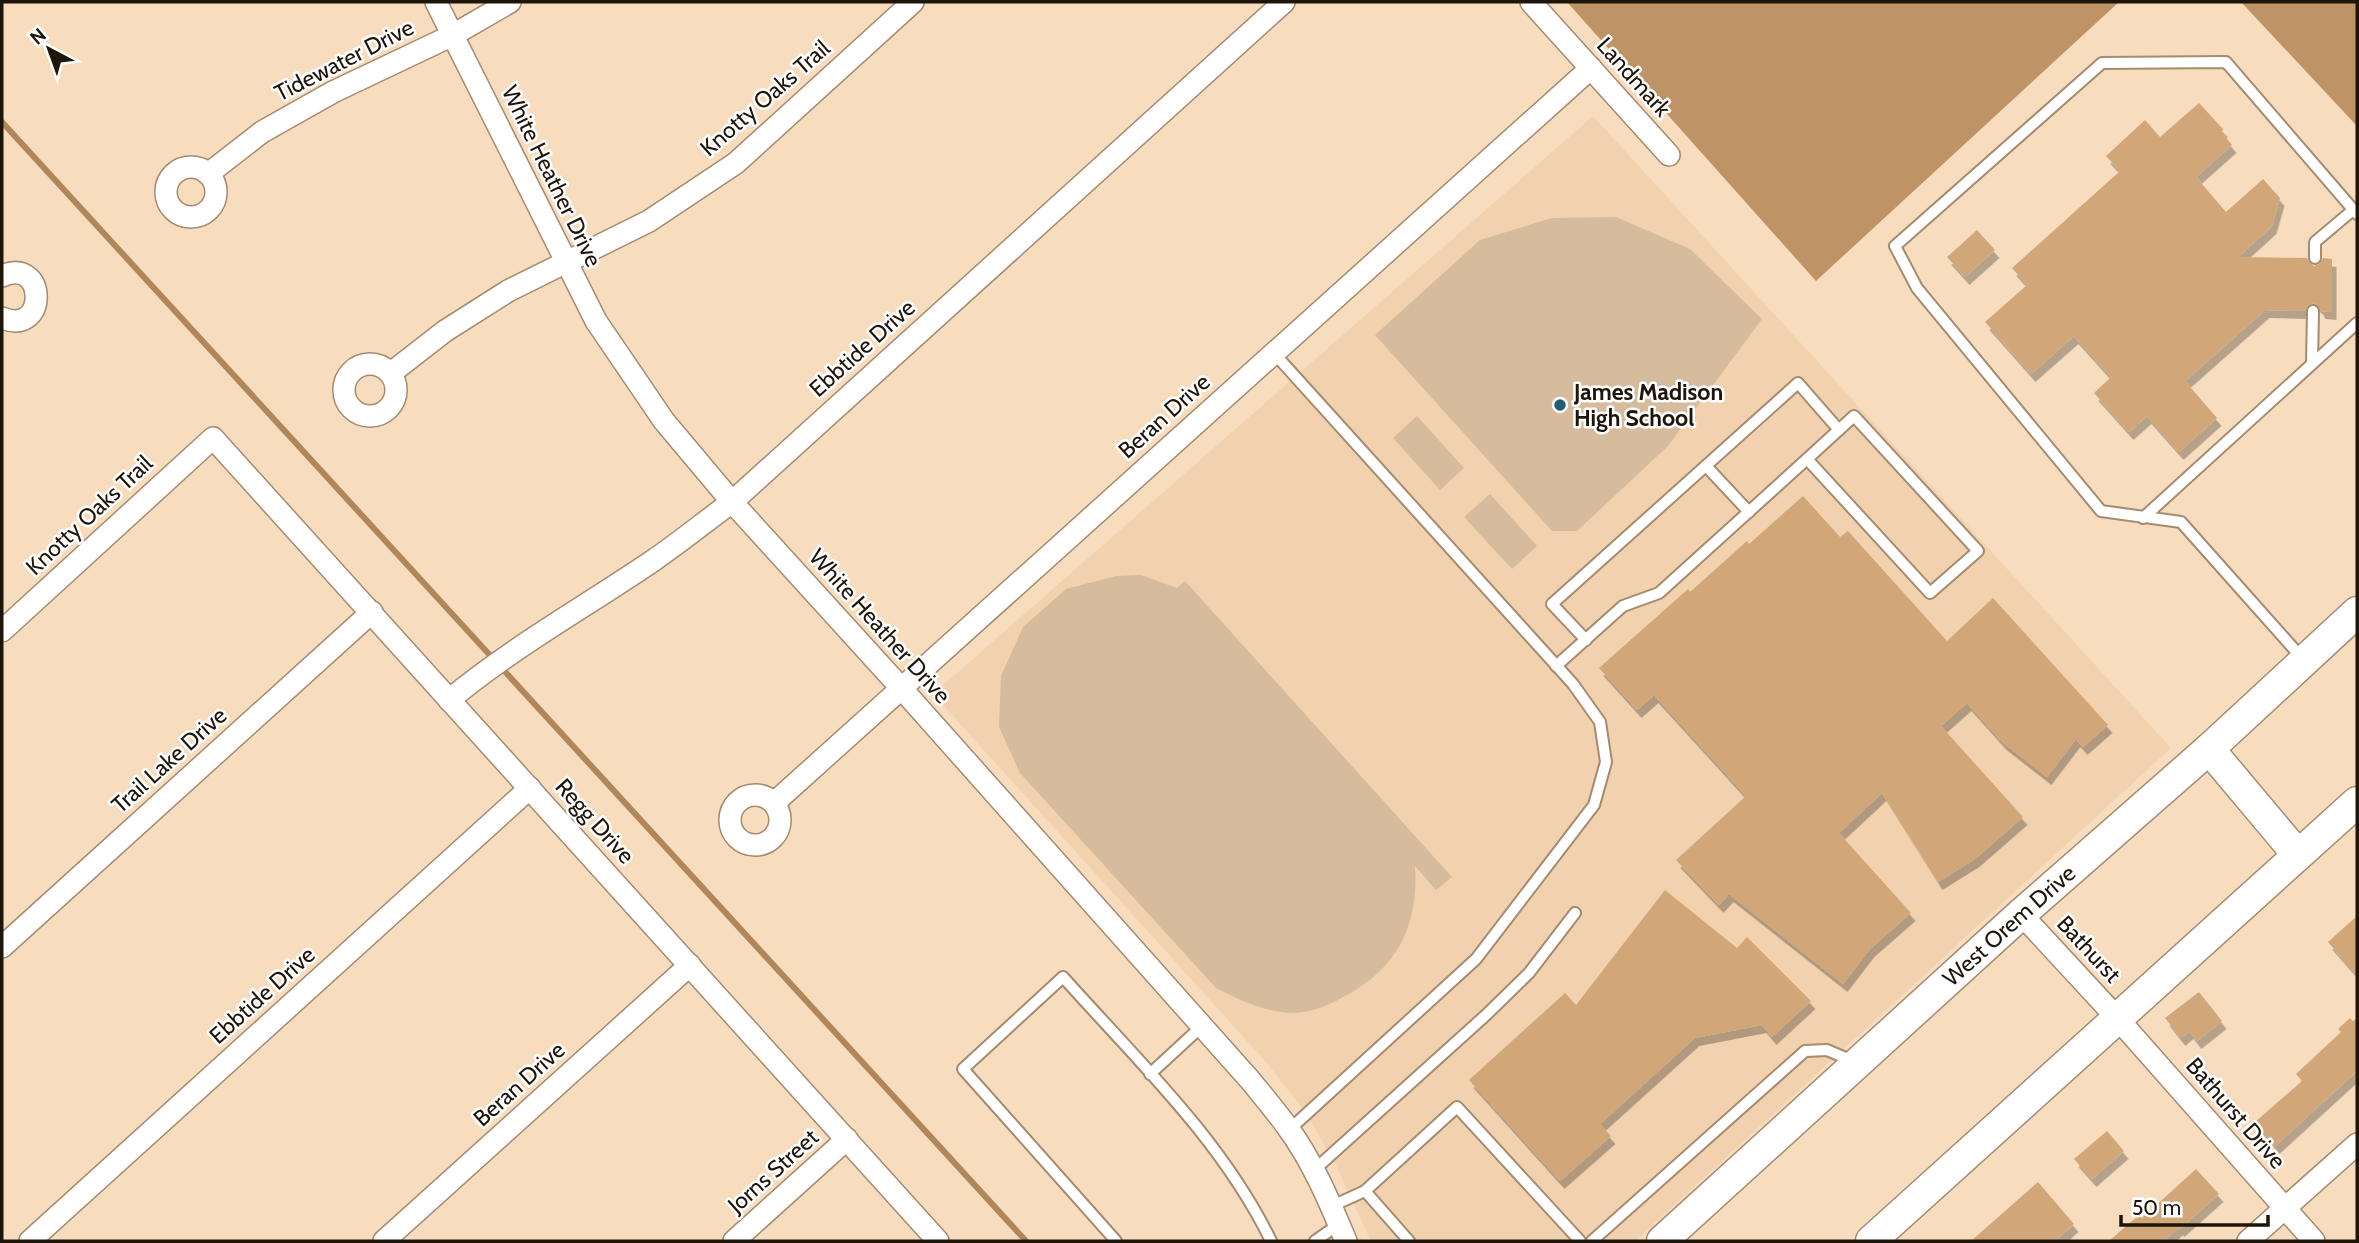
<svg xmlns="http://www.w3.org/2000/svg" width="2359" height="1243" viewBox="0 0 2359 1243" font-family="Cabin,sans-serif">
<defs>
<filter id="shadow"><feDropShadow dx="4.5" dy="8" stdDeviation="0" flood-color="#0004"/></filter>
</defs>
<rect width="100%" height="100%" fill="#f8dcbe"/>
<path fill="#f2d1ae" d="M1593 116 2171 748 1635 1241H1371L1335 1163 1305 1112 1267 1063 933 694Z"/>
<g fill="#d7bb9d">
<path d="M1616 217 1690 249 1762 319 1668 446 1577 531H1552L1375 335 1480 240 1552 218Z"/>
<path d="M1417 416 1464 468 1440 490 1393 438Z"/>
<path d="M1490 494 1537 546 1512 569 1464 517Z"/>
<path d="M1141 575 1177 588 1185 581 1452 877 1436 890 1415 866C1419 929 1395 972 1338 1000 1324 1007 1308 1013 1292 1013 1264 1012 1240 1000 1216 988L1020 773 999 727 1001 676 1023 627 1066 589 1116 576Z"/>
</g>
<g fill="#be9467">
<path d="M1567 2H2119L1816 281Z"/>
<path d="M2241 2H2357V126Z"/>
</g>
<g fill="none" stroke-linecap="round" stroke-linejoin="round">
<path stroke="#b0875a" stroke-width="6" d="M2 122 1026 1241"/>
</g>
<g fill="#d1a779" filter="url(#shadow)">
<path d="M2199 103 2223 129 2222 133 2232 145 2196 177 2226 212 2263 179 2280 198 2272 226 2238 257 2307 258 2309 262 2314 266 2319 264 2323 258 2332 259V312L2321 311 2319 307 2314 303 2309 305 2305 311 2265 310 2185 381 2217 418 2179 452 2147 416 2129 432 2094 393 2111 377 2074 336 2031 374 1985 322 2027 285 2012 268 2120 171 2106 156 2145 120 2160 137Z"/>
<path d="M1977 230 1995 250 1965 277 1947 257Z"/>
<path d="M1803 496 1840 537 1848 531 1947 641 1993 598 2108 725 2083 747 2076 739 2047 777 2002 742 1967 703 1941 726 2023 817 1975 859 1938 882 1882 793 1839 833 1911 913 1870 949 1843 984 1729 894 1719 905 1676 860 1746 796 1654 695 1637 710 1599 668 1688 589 1690 592 1747 541 1749 544Z"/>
<path d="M1665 890 1737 948 1747 937 1811 1001 1772 1037 1762 1025 1695 1038 1600 1124 1611 1136 1560 1181 1469 1080 1565 993 1576 1005Z"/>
<path d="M2357 916V975L2328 942Z"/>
<path d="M2199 992 2222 1021 2197 1041 2189 1031 2181 1038 2165 1018Z"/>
<path d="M2350 1018 2353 1021 2357 1018V1071L2275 1146 2255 1122 2302 1081 2296 1074 2341 1032 2338 1029Z"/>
<path d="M2107 1131 2124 1151 2092 1179 2074 1159Z"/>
<path d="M2196 1169 2219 1194 2180 1229 2179 1227 2163 1241H2109L2139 1215 2142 1218Z"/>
<path d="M2038 1182 2074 1224 2055 1241H1971Z"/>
</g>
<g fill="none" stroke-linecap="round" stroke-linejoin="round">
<defs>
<g id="service">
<path d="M2315 258V242L2353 210"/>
<path d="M1273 352 1573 684 1600 722 1606 762 1594 805 1476 959 1290 1129"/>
<path d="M2312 363 2313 311"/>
<path d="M1706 466 1749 512"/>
<path d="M2143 518 2357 323"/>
<path d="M1586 640 1552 604 1798 383 1839 430"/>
<path d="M2302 658 2181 522 2101 511 1917 288 1895 246 2102 63 2226 62 2357 214"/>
<path d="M1556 666 1623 606 1659 593 1807 459 1930 593 1978 551 1854 416 1807 459"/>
<path d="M1150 1074 1202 1026"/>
<path d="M1313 1171 1486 1015 1529 973 1575 913"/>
<path d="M1332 1206 1365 1191"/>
<path d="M1116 1241 963 1069 1063 977C1137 1060 1222 1140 1271 1241"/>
<path d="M1315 1241 1339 1224"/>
<path d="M1409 1241 1365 1191 1457 1107 1580 1241"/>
<path d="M1592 1241 1805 1051 1827 1050 1855 1062"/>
</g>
<g id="minor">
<path d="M436 2 596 321 664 421 732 502 902 689 1250 1080C1263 1096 1276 1111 1288 1128 1313 1162 1330 1203 1346 1241"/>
<path d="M1531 2 1669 155"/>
<circle cx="191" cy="192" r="25"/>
<path d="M208 174 262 132 333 92 453 35 510 2"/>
<path d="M2 276C47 256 48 337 2 318"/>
<circle cx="370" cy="390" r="26"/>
<path d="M391 373 445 331 508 291 649 221 736 163 913 2"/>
<path d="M2 631 213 438 938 1241"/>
<path d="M449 700C513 647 585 607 654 560 680 542 706 521 732 502L1284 2"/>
<circle cx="755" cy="820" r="25"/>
<path d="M774 803 1591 68"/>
<path d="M2021 914 2118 1019 2314 1241"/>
<path d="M2 947 372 612"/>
<path d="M30 1241 530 788"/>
<path d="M384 1241 690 965"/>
<path d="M734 1241 847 1139"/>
<path d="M2248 1241 2357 1144"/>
</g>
<g id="secondary">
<path d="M2209 749 2298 855"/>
<path id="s1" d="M1662 1241 2021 914 2209 749 2357 612"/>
<path d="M1871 1241 2357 802"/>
</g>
</defs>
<use href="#service" stroke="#a58b70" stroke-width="14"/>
<use href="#minor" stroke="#a58b70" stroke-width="24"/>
<use href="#secondary" stroke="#a58b70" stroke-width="33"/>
<use href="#service" stroke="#fff" stroke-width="10"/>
<use href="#minor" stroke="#fff" stroke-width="21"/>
<use href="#secondary" stroke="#fff" stroke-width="30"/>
</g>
<circle fill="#225d76" stroke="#fff" stroke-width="2.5" cx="1560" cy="405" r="7"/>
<g text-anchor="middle" stroke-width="5" stroke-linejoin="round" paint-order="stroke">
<g font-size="23" fill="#1e150a" stroke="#fff">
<text transform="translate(344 60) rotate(-27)" y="8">Tidewater Drive</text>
<text transform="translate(1634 77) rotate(48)" y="8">Landmark</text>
<text transform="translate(765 98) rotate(-41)" y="8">Knotty Oaks Trail</text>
<text transform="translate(552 176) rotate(64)" y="8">White Heather Drive</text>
<text transform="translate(862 348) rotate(-42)" y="8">Ebbtide Drive</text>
<text transform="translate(1164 416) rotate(-42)" y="8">Beran Drive</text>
<text transform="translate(89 515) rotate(-43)" y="8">Knotty Oaks Trail</text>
<text transform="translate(880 626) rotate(48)" y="8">White Heather Drive</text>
<text transform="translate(169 760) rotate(-42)" y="8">Trail Lake Drive</text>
<text transform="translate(595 821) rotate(48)" y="8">Regg Drive</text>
<text dy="8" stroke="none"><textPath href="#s1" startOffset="469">West Orem Drive</textPath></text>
<text transform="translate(2089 949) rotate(47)" y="8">Bathurst</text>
<text transform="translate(262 995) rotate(-42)" y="8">Ebbtide Drive</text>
<text transform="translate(519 1084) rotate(-42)" y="8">Beran Drive</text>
<text transform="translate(2236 1113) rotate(49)" y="8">Bathurst Drive</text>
<text transform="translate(773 1171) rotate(-42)" y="8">Jorns Street</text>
</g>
<g font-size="23" font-weight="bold" fill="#1e150a" stroke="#fff" text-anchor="start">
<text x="1574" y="400">James Madison<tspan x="1574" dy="26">High School</tspan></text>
</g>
</g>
<rect width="2359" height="1243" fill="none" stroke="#1e150a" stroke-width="7"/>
<g transform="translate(49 49) rotate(319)" stroke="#ffffff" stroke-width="5" paint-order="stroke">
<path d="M0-5L12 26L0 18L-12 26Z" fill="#1e150a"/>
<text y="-10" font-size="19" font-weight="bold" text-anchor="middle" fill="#1e150a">N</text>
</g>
<path d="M2121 1215v10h147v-10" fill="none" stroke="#1e150a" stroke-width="3.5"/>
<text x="2132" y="1215" font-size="21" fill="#1e150a" stroke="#ffffff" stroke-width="5" paint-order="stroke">50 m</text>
</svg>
